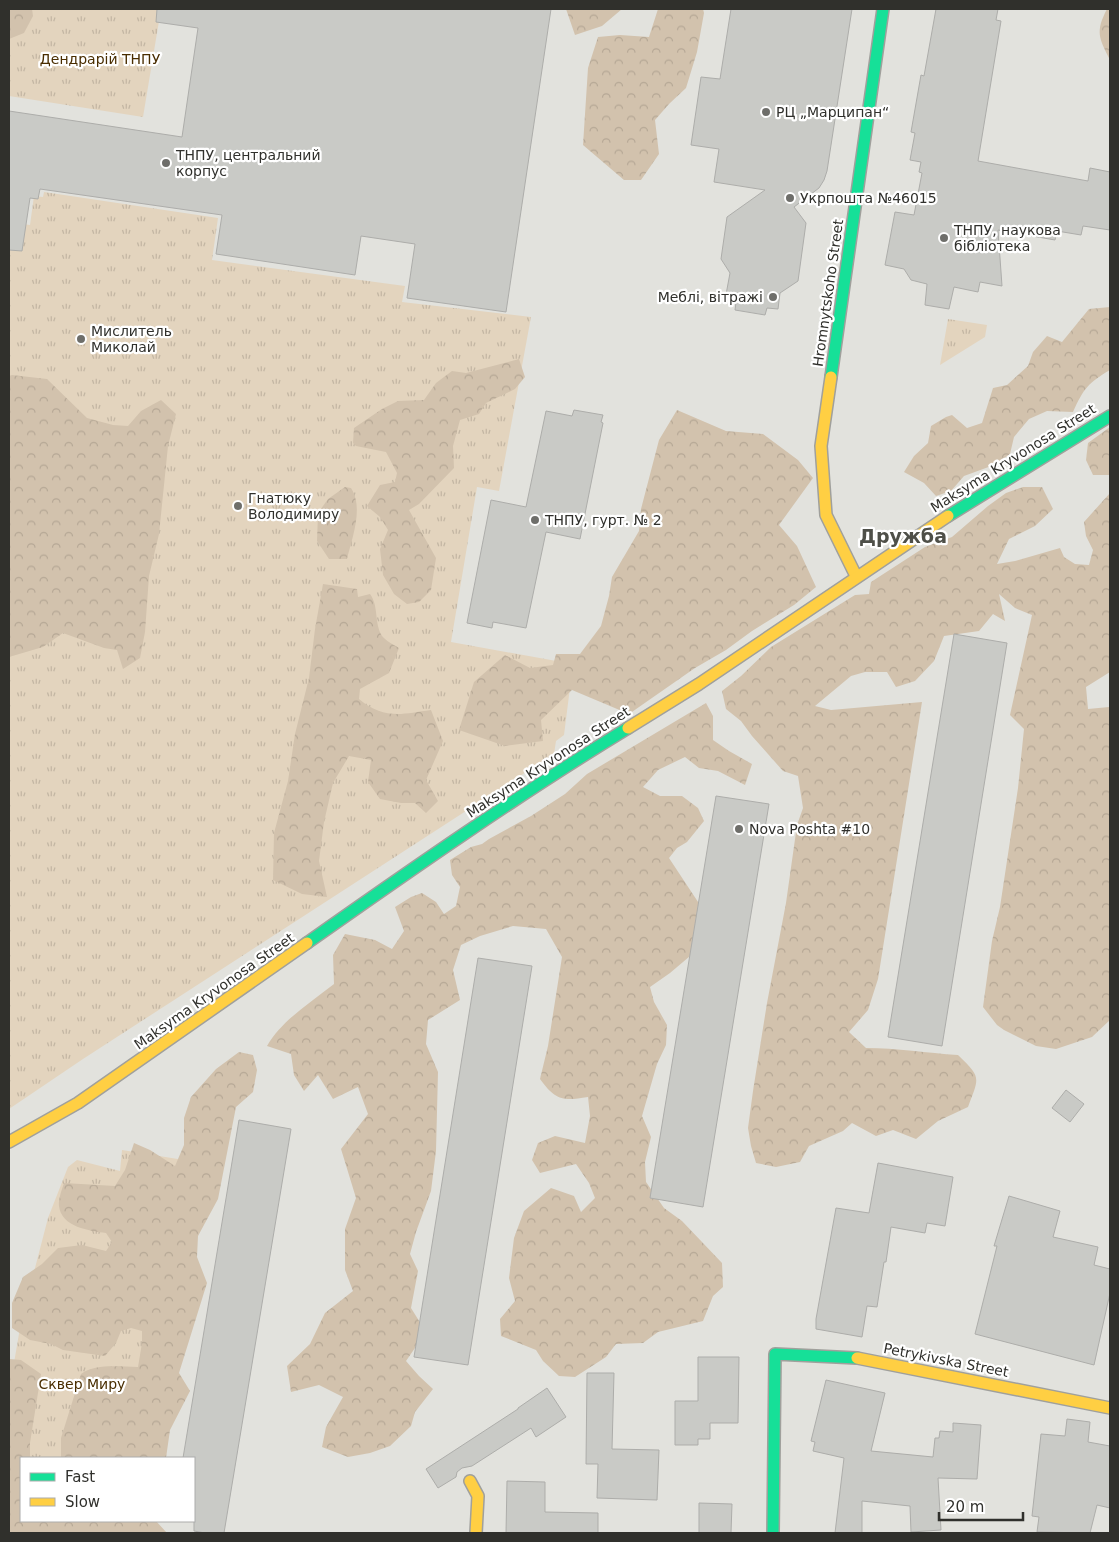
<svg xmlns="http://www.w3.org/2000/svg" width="1119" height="1542" viewBox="0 0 1119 1542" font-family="'DejaVu Sans',sans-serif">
<defs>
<pattern id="grass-tufts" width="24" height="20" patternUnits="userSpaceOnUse" patternTransform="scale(1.25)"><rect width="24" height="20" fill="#e3d4be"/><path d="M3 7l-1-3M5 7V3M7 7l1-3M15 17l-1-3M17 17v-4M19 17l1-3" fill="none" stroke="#c3b6a3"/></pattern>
<pattern id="forest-crowns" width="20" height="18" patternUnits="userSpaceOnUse" patternTransform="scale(1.25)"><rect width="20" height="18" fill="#d2c2ad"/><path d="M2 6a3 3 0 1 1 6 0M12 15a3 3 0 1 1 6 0" fill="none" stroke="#b5a795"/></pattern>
</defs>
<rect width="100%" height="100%" fill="#e2e2dd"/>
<g fill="url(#grass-tufts)">
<path d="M9 9H161L143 117 9 96Z"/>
<path d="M44 192 218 218 212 260 405 286 402 302 531 317 499 491 477 487 451 642 573 664 564 735 556 741 554 754 83 1059 9 1109V222L30 225 34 196 43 197Z"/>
<path d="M948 319 987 325 985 337 940 365Z"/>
<path d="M122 1150 184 1160 142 1458H21V1521L9 1533V1392L21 1322 48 1218 68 1167 77 1160 120 1171Z"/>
</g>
<g fill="url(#forest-crowns)">
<path d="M9 9H32L33 16 24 33 9 39Z"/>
<path d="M566 9H622L602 26 575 35Z"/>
<path d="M658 9H703L704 13 697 52 686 88 669 104 655 120 659 154 641 180H624L583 145 588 68 598 37 620 35 649 37Z"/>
<path d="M1107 9H1110V60C1099 38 1095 32 1107 9Z"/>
<path d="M1110 307V370C1088 383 1084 388 1073 412L1047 411 1029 419 1014 437 1010 454 994 465 964 476 951 491 936 496 924 483 904 472 914 456 928 443 931 426 946 417 952 415 967 428 982 423 993 388 1007 385 1028 366 1033 352 1047 336 1062 342 1089 309Z"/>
<path d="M519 359 525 377 515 389 486 403 479 414 460 420 453 446 454 468 419 504 409 510 436 558 431 590 419 602 407 604 394 594 383 575 380 549 388 530 380 517 367 506 380 485 395 482 397 473 386 452 356 446 353 443 354 428 382 409 398 401 424 400 436 383 452 371 466 373Z"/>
<path d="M12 375 47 379 87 418 113 425 128 426 141 411 161 400 176 414 168 446 159 534 149 576 145 632 140 658 123 669 117 650 104 648 63 633 43 647 9 657V376Z"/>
<path d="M677 410 726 431 763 434 798 460 813 478 779 525 797 546 816 587 794 605 752 631 726 650 695 668 629 714 572 690 541 720 543 741 505 746 459 730 474 682 505 655 530 668 553 665 556 654H580L601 626 609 596 612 577 639 531 641 509 659 440Z"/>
<path d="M1110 427V475H1093L1086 460 1088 443Z"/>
<path d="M345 487 351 488C364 508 352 538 347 559H329L317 541 318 513 328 499Z"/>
<path d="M1023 487H1042L1053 509 1035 526 1009 539 997 564 1015 561 1060 548 1064 557 1075 564 1089 565 1093 550 1086 536 1084 522 1110 493V672L1086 687 1088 709 1109 707 1110 714V1020L1092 1037 1056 1049 1036 1046 1004 1030 997 1025 983 1007 992 941 1000 907 1018 788 1024 729 1010 715 1032 615 1015 608 999 594 1005 621 993 614 979 631 944 636 934 661 915 681 896 687 887 672H865L851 676 815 706 831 710 922 702 878 979 868 1010 849 1032 866 1048C897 1048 927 1053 958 1055 982 1078 979 1077 968 1107L938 1121 916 1139 893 1130 876 1136 852 1123 843 1131 809 1146 800 1162 776 1167 756 1163 751 1146 748 1128 753 1091 767 1003 786 903 797 825 803 808 798 776 783 771 752 736 741 721 726 709 722 691 741 676 771 647 855 595 869 594 871 582 925 547 952 537 988 506 1006 493Z"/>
<path d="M323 584 357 589 358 597 370 594C379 606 374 623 382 636 386 641 394 645 399 648L389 673 360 689 359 699C384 720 402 714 431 710L443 741 426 780 438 801 426 813 415 803H401L380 799 368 782 371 760 349 756 333 783 324 822 319 861 327 897 302 894 273 880 274 833 288 781 295 734 309 678 315 629Z"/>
<path d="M706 703 713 716V740L729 751 752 764 745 785 718 771 699 768 685 757 658 770 643 787 660 796H682L698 808 704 821 687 842 677 848 669 858 704 911 696 951 670 973 650 987 654 1002 667 1025 666 1045 657 1064 642 1116 651 1137 645 1162 646 1182 664 1208 682 1221 722 1263 723 1287 713 1296 703 1321 658 1332 643 1343 616 1344 606 1357 575 1377 559 1376 543 1361 536 1350 501 1336 500 1319 515 1301 509 1278 514 1238 524 1211 551 1188 574 1196 581 1212 595 1198 589 1183 576 1164 540 1173 532 1160 538 1143 555 1136 585 1143 590 1116 588 1097C563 1101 556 1101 540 1079L548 1046 562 957 546 929 513 926 480 936 461 945 453 970 460 1000 428 1020 426 1044 438 1072 436 1151 431 1191 416 1232 410 1254 418 1271 411 1308 426 1332 406 1361 419 1376 433 1389 415 1412 411 1426 390 1446 370 1453 348 1457 322 1447 326 1427 343 1397 319 1385 291 1392 287 1366 310 1344 325 1313 353 1291 345 1270V1229L356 1198 341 1149 368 1114 358 1087 333 1099 318 1075 304 1091 294 1075 291 1054 267 1046C282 1020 310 1003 334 984L333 955 345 934 375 940 392 949 404 931 395 907 411 897 422 893 436 902 444 914 456 906 460 887 452 875 450 860 471 847 482 844 489 839 531 816 565 794 587 774Z"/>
<path d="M239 1052 253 1055 257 1070 253 1092 236 1107 218 1199 198 1236 197 1257 207 1283 179 1373 190 1391 170 1430 166 1458H61V1438L81 1374C96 1363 120 1367 138 1367L142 1343V1331L131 1328 121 1331 116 1343 105 1356 63 1350 51 1344 30 1340 12 1328V1303L23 1277 42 1264 58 1248 82 1245 106 1251 112 1242 106 1233C90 1231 61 1227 59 1206 58 1200 62 1189 64 1183L115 1186 125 1170 134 1143 150 1150 175 1166 184 1145V1118L191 1097 216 1069Z"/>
<path d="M9 1359 21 1360 41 1374 30 1443V1458H21V1521H156L167 1533H9Z"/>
</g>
<g fill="#c9cac6" stroke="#adadaa">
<path d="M157 9H551L506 312 407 298 415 244 361 236 355 275 216 254 222 215 40 189 38 199 30 198 22 251 9 250V111L182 137 198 28 156 22Z"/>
<path d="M731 9H852L827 171 824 180 819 188 794 207 806 223 798 281 780 293 778 309 767 308 765 315 735 310 736 302 725 300 730 273 721 259 727 217 765 190 714 182 719 149 691 145 701 77 720 79Z"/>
<path d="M936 9H998L996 20 1001 21 978 161 1088 181 1090 168 1110 172V230L1083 226 1081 235 1057 231 1055 240 998 230 1002 286 980 282 978 292 954 287 949 309 925 305 927 284 911 280 904 269 885 265 895 212 914 215 922 173 919 172 921 162 910 160 915 133 911 132 921 75 924 76Z"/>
<path d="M574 410 603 415 601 422 603 423 580 539 546 532 526 628 493 622 492 628 467 623 491 500 526 507 546 411 572 416Z"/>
<path d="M954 634 1007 643 942 1046 888 1037Z"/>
<path d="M716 796 769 804 703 1207 650 1198Z"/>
<path d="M478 958 532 966 468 1365 414 1357Z"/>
<path d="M1066 1090 1084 1104 1070 1122 1052 1108Z"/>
<path d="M239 1120 291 1129 224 1533H205L194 1531V1458H183Z"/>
<path d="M878 1163 953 1177 945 1226 927 1223 925 1233 891 1227 886 1262H884L877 1307 867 1306 862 1337 816 1329V1319L836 1208 869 1213Z"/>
<path d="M1009 1196 1060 1211 1053 1237 1098 1247 1094 1265 1110 1269V1293L1094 1365 975 1334 997 1246H994Z"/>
<path d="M698 1357H739L738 1423H710V1439H698V1445H675V1401H698Z"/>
<path d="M587 1373H614L612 1449 659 1450 657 1500 597 1498 598 1464H586Z"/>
<path d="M826 1380 885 1393 871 1451 933 1457 935 1438H939L940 1431 953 1432V1423L981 1425 977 1479 938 1478 941 1530 911 1532 910 1506 862 1501V1533H835L844 1458 813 1451 815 1442 811 1441Z"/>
<path d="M547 1388 566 1417 536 1437 531 1428 472 1466 462 1468 457 1472 456 1477 438 1488 426 1469 518 1409V1408Z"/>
<path d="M1067 1419 1090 1422 1088 1442 1110 1446V1508L1097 1505 1090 1533 1037 1532 1039 1517 1032 1516 1041 1434 1065 1436Z"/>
<path d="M507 1481 545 1482V1512L598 1513V1533H506Z"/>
<path d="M699 1503 732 1504 731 1533H699Z"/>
</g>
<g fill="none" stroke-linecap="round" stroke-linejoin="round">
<defs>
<g id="fast">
<path d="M831 377 883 9"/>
<path d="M948 516 1110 416"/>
<path d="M307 943C412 869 518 795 628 728"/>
<path d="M773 1533 775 1354 857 1358"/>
</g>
<g id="slow">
<path d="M831 377 821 446 826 515 856 576"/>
<path d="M628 728 699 684 948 516"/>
<path d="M9 1142 78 1103 307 943"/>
<path d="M857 1358 1110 1408"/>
<path d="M470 1481 478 1496 476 1533"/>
</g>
</defs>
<use href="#fast" stroke="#a0a09c" stroke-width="14"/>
<use href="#slow" stroke="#a0a09c" stroke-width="14"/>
<use href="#fast" stroke="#16e098" stroke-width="11"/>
<use href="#slow" stroke="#ffcf43" stroke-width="11"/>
</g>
<g fill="#6e6e6a" stroke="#fff" stroke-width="2">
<circle cx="766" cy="112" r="5"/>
<circle cx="166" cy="163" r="5"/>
<circle cx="790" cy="198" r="5"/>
<circle cx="944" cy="238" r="5"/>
<circle cx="773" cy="297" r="5"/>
<circle cx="81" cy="339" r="5"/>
<circle cx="238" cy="506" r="5"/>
<circle cx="535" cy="520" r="5"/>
<circle cx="739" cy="829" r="5"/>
</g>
<g text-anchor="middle" stroke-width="4.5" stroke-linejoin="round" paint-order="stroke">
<g font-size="14" fill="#492d00" stroke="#fff">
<text x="100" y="64">Дендрарій ТНПУ</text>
<text x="82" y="1389">Сквер Миру</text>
</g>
<g font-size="14" fill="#30302c" stroke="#fff" text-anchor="start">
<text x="776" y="117">РЦ „Марципан“</text>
<text x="176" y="160">ТНПУ, центральний<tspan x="176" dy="16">корпус</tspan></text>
<text x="800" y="203">Укрпошта №46015</text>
<text x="954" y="235">ТНПУ, наукова<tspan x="954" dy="16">бібліотека</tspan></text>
<text x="763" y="302" text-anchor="end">Меблі, вітражі</text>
<text x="91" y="336">Мислитель<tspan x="91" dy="16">Миколай</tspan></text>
<text x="248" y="503">Гнатюку<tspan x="248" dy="16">Володимиру</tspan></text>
<text x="545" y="525">ТНПУ, гурт. № 2</text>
<text x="749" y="834">Nova Poshta #10</text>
</g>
<g font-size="14" fill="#30302c" stroke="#fff">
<text transform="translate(828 293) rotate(-82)" y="5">Hromnytskoho Street</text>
<text transform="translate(1013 458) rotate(-32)" y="5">Maksyma Kryvonosa Street</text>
<text transform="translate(548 762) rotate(-33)" y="5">Maksyma Kryvonosa Street</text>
<text transform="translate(214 991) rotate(-35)" y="5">Maksyma Kryvonosa Street</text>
<text transform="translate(946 1360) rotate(11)" y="5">Petrykivska Street</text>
</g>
<g font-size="19" font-weight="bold" fill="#4e4f48" stroke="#fff">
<text x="903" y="543">Дружба</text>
</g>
</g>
<rect width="1119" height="1542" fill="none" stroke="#30302c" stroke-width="20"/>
<rect x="20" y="1457" width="175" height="65" fill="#ffffff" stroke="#acacab"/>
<rect x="30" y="1473" width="25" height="8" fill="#16e098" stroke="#acacab"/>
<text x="65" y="1482" font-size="15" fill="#30302c">Fast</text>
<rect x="30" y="1498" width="25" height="8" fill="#ffcf43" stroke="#acacab"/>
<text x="65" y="1507" font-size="15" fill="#30302c">Slow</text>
<path d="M939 1512v8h84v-8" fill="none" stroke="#30302c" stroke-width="2.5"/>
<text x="946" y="1512" font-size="15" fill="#30302c" stroke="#ffffff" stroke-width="4" paint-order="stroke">20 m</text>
</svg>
